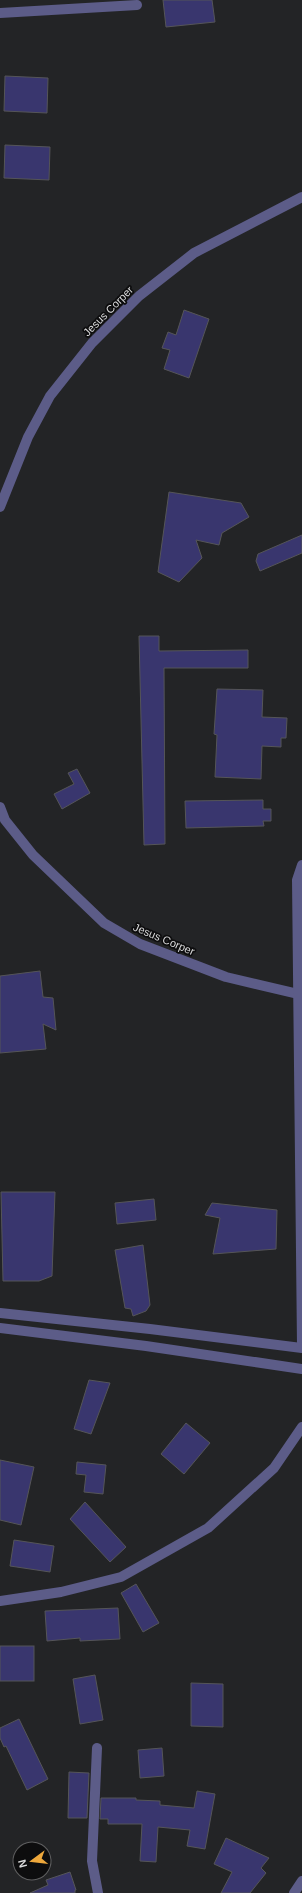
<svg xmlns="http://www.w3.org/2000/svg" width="302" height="1893" viewBox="0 0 302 1893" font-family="Arial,sans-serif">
<rect width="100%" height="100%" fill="#232426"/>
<g fill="#39366e" stroke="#555558">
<path d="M163 0H212L215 22 166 27Z"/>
<path d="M5 76 48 78 47 113 4 111Z"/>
<path d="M5 145 50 147 49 180 4 178Z"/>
<path d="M184 310 209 319 189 378 164 369 170 350 162 348 168 332 176 335Z"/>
<path d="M169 492 241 503 249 517 222 533 219 545 196 540 202 558 179 582 158 572Z"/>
<path d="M302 535V553L260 571 256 561 258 554Z"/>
<path d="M139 636H159V651L248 650V668H164L165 844 144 845Z"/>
<path d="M217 689 263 690 262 717 287 718 286 738H281V747L262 746 261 779 215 777 217 735 214 734Z"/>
<path d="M77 769 90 793 62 809 54 794 74 784 68 773Z"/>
<path d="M263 800V809H271V821H263L264 826 186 828 185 801Z"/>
<path d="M40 971 43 997 53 998 56 1030 43 1024 46 1049 0 1053V976Z"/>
<path d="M1 1192H55L52 1276 39 1281H3Z"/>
<path d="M154 1199 156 1220 117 1224 115 1203Z"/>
<path d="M212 1203 277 1210 276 1249 213 1254 220 1218 205 1215Z"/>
<path d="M143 1245 150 1305 146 1311 133 1316 131 1309 125 1308 115 1250Z"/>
<path d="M89 1380 110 1383 91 1434 74 1429Z"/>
<path d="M186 1423 210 1443 184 1474 161 1454Z"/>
<path d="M0 1460 34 1467 21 1525 0 1520Z"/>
<path d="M77 1462 106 1465 103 1494 84 1492 86 1475 76 1474Z"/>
<path d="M85 1502 126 1547 110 1562 70 1519Z"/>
<path d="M14 1540 54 1546 50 1572 10 1566Z"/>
<path d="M136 1584 159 1623 143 1632 121 1593Z"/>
<path d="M118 1608 120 1639 80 1641V1638L47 1641 45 1611Z"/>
<rect x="0" y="1646" width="34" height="35"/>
<path d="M95 1675 103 1720 80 1724 73 1679Z"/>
<path d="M191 1683 223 1684V1727L191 1726Z"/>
<path d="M19 1719 48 1779 27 1790 6 1746 4 1747 0 1738V1728Z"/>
<path d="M162 1748 164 1776 140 1778 138 1750Z"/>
<path d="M69 1772 89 1773 87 1818H68Z"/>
<path d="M197 1791 215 1794 205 1849 187 1846 190 1830 158 1827 156 1862 140 1861 142 1824H108V1819H100L101 1798H136V1800L160 1801V1805L194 1808Z"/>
<path d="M226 1838 269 1858 261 1868 266 1873 250 1893H221L232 1872 214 1864Z"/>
<path d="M70 1872 76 1890H75V1893H30L48 1885 46 1880Z"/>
</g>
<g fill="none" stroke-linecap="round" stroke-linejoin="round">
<g stroke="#5c5c88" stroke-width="10">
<path d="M0 13 137 5"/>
<path d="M0 507 28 437 50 396 92 343 139 296 194 253 302 197"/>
<path d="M0 807 5 820 33 855 104 923 140 944 226 977 302 995"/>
<path d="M302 865 297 880 302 1345"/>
<path d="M0 1313 150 1329 302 1348"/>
<path d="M0 1328 146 1346 302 1369"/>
<path d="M0 1601 61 1592 121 1577 208 1528 274 1468 302 1427"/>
<path d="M97 1748 92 1861 98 1893"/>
<path d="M294 1893 302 1881"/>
</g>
</g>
<g text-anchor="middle" stroke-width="3.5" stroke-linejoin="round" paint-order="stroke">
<g font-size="11" fill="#dadadb" stroke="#0d0d0e">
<text transform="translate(108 311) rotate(-45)" y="4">Jesus Corper</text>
<text transform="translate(164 939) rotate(23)" y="4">Jesus Corper</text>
</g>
</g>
<g transform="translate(32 1861) rotate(255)"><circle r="19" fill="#0d0d0e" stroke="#5f5f60"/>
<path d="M0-3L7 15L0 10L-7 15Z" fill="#eea83c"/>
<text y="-6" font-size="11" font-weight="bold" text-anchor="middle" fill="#dadadb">N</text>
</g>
</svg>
